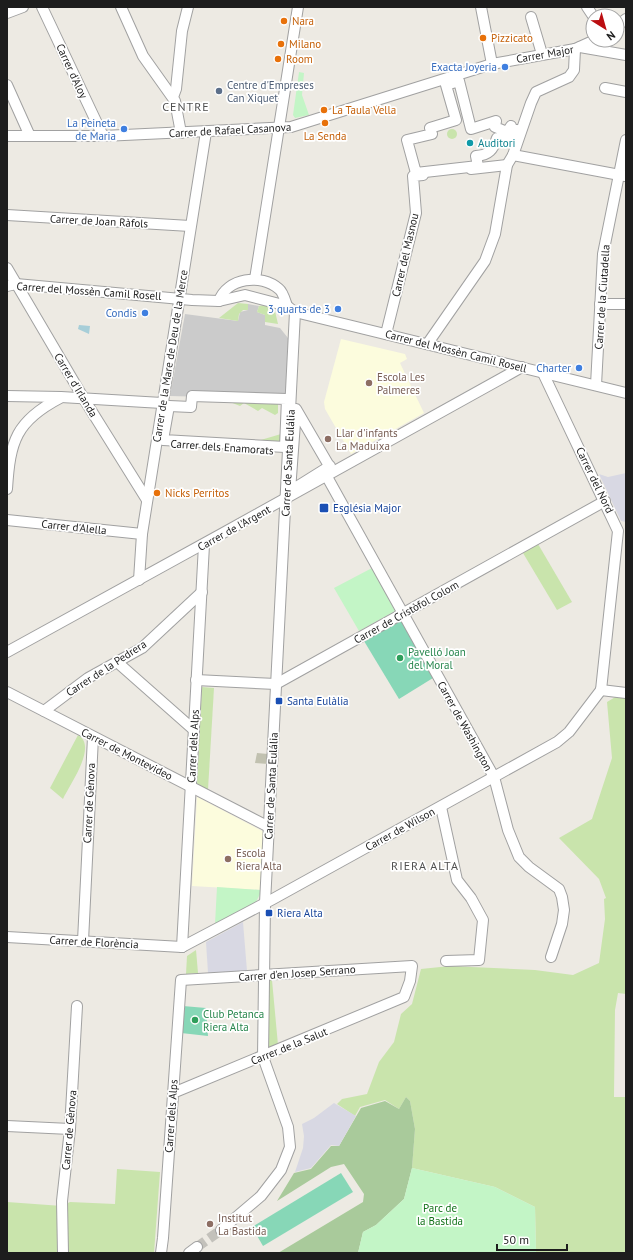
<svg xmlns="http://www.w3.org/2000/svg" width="633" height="1260" viewBox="0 0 633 1260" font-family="'PT Sans',sans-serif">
<rect width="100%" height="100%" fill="#edeae3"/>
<g fill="#fcfcdd">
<path d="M341 339 405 354 407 359 400 363 424 413 351 454 325 409 324 402Z"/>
<path d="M197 797 264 832 261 890 192 886Z"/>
</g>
<path fill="#cbcbcb" d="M248 304 259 306 257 312 265 315V325L280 328 288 338 287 399 170 396 185 314 238 321 240 312 248 310Z"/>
<path fill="#c1c1b0" d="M257 753 268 754V764L255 763Z"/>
<g fill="#c9e4ac">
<circle cx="452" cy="134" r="5"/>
<path d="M238 303 248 304V310H243L239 314 238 321 219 318Z"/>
<path d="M265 305 275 311 278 324 265 322V315L257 312 259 306Z"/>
<path d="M225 400 278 404V413L275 415 262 408 258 411 244 403 240 406Z"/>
<path d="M281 434V442H254Z"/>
<path d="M538 544 572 602 557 610 523 553Z"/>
<path d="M202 687 214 688 208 790 197 785Z"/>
<path d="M617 696 626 697V994L618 993 615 1010 614 1097H626V1253H536L535 1207 495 1187 412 1168 415 1129 410 1101 406 1097 399 1109 385 1100 360 1107 355 1116 337 1104 342 1099 367 1094 379 1062 394 1042 401 1014 412 1004 421 969 450 966 535 970 573 975 599 963 605 919 604 899 606 898 599 879 559 838 592 819 612 758 607 702Z"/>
<path d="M78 735C98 746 70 784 63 799L50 788Z"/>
<path d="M196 950 198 973 186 974 187 956Z"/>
<path d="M270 980H272L278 1045 266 1048 268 983Z"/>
<path d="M117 1169 160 1172 154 1253H7V1202L62 1206 70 1202 115 1204Z"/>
</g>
<path fill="#a9ca9b" d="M406 1097 410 1101 415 1129 412 1168 404 1199 376 1225 363 1232 358 1253H278L363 1202 364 1194 344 1164 331 1167 277 1201 294 1173 311 1169 331 1146H339L361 1108 385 1101 399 1109Z"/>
<g fill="#c3f5c6">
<path d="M299 72 304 73 302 95 309 115 295 118 293 115Z"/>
<path d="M372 568 395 611 359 631 334 588Z"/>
<path d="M217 887 261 890V892L256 902 215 924Z"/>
<path d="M412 1168 495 1187 535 1207 536 1253H358L363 1232 376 1225 404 1199Z"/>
</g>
<g fill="#87d7b7">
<path d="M401 620 433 678 399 699 364 641Z"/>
<path d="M183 1006 206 1008 208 1036 181 1033Z"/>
<path d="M341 1173 353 1192 263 1246 252 1227Z"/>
</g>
<g fill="#d8d8e3">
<path d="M626 473V522L621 521 599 474 608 477Z"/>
<path d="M243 922 247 971 208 973 206 942Z"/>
<path d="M334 1103 356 1116 348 1130 339 1146 331 1145 311 1168 295 1172 303 1148 304 1136 302 1124 314 1118Z"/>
</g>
<path fill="#a7ced8" d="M79 325 90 326 89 334 78 329Z"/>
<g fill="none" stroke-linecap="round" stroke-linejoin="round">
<path stroke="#c3c1bb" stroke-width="10" stroke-dasharray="10 5" stroke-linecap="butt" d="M197 1247 221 1230"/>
<defs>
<g id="minor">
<path d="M42 7 103 136"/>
<path d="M121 7 143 56 175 101 181 133"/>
<path d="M481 7 492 64"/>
<path d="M587 7 593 16"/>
<path d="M7 13 23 7"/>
<path d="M531 17 542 54"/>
<path d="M617 26 626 19"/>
<path d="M580 47 626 55"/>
<path d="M459 81 471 129 496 121 495 127 507 132 511 126 512 130H517L513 139 511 136 506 141 497 138C493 150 489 155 476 156L478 166 416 173 407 140 432 134 430 128 456 120 446 85Z"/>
<path d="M7 85 29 134"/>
<path d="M605 88 626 92"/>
<path d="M173 97 176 89 182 31 188 7"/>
<path d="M7 136H103L291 127 492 64 575 49 595 40"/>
<path d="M513 155 625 176"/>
<path d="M471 169 507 165"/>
<path d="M7 215 190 226"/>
<path d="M7 268 84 399 147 500"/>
<path d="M255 279 298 7"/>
<path d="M7 286 16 284 192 300 219 301 245 295 287 306 295 312 626 393"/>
<path d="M219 301C227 278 261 273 279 289 283 292 285 300 287 306"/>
<path d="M600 304H626"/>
<path d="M386 334 416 213 413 176 423 175"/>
<path d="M428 343 485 261 495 234 507 165 513 155 531 103 536 92 569 77 574 70 575 49"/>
<path d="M543 373 618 531 601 690"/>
<path d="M596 385 603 254 626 140"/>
<path d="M7 396 61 397 162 403"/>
<path d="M192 396 287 399 285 447 163 440 169 406 191 407Z"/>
<path d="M296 409 328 464 330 466 290 491Z"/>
<path d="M326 475 494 777 508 830 519 857 529 867 559 889 562 897 564 910 562 924 551 957"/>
<path d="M7 489C10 441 16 421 60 398"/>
<path d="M7 520 142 534"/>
<path d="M139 580 142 534 206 132"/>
<path d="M7 652C179 558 351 462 522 367"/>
<path d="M117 662 194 730"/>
<path d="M196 680 276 684 605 501"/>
<path d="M601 690 626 693"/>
<path d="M7 692 269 827"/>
<path d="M44 711 88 678 142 648 202 592"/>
<path d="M441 807 457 880 471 898 483 920 479 960 446 961"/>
<path d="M7 937 182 947"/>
<path d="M83 941 93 737"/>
<path d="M182 947 273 899 557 742 569 732 601 690"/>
<path d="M182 947 204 545"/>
<path d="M7 1126 70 1129"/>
<path d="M221 1230 261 1196 281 1170 290 1147 288 1127 263 1057 265 903 295 312"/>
<path d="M63 1253 62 1201 70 1129 77 1006"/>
<path d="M161 1253 163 1238 181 980 412 966 410 981 404 997 173 1093"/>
<path d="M189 1253 197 1247"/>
</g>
</defs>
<use href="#minor" stroke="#a1a1a1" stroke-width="12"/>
<use href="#minor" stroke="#fff" stroke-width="10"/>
</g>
<g fill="#e8710a" stroke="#fff" stroke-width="1.5">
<circle cx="284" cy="21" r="4"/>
<circle cx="483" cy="38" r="4"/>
<circle cx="281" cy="44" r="4"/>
<circle cx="278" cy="59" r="4"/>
<circle cx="324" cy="110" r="4"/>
<circle cx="325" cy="123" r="4"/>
<circle cx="157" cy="493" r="4"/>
</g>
<g fill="#3f7fe0" stroke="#fff" stroke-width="1.5">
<circle cx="505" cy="67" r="4"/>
<circle cx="124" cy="129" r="4"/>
<circle cx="338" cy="309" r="4"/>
<circle cx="145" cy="313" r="4"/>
<circle cx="579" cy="368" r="4"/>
</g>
<circle fill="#5c6f8a" stroke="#fff" stroke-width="1.5" cx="219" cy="91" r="4"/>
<circle fill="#0f9aa8" stroke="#fff" stroke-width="1.5" cx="470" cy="143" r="4"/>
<g fill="#8d6e63" stroke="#fff" stroke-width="1.5">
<circle cx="369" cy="383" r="4"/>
<circle cx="328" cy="439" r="4"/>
<circle cx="228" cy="859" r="4"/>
<circle cx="210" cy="1224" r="4"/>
</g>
<g fill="#1a4fb4" stroke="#fff" stroke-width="1.5">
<rect x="319" y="503" width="10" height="10" rx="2"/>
<rect x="275" y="697" width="8" height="8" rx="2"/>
<rect x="265" y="909" width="8" height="8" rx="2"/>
</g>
<g fill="#2e9e5b" stroke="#fff" stroke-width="1.5">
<circle cx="400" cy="658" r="4"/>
<circle cx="195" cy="1020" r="4"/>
</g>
<g text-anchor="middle" stroke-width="3.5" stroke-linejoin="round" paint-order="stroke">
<g font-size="11" fill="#c56008" stroke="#fff" text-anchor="start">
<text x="292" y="25">Nara</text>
<text x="491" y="42">Pizzicato</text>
<text x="289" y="48">Milano</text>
<text x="286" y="63">Room</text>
<text x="332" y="114">La Taula Vella</text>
<text x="325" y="140" text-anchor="middle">La Senda</text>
<text x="165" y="497">Nicks Perritos</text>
</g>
<g font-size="11" fill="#1d1d1d" stroke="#fff">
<text transform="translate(545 54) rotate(-10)" y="4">Carrer Major</text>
<text transform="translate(72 71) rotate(65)" y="4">Carrer d'Aloy</text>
<text transform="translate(230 130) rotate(-3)" y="4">Carrer de Rafael Casanova</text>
<text transform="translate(99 221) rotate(3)" y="4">Carrer de Joan Ràfols</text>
<text transform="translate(405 255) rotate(-77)" y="4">Carrer del Masnou</text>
<text transform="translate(89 291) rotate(4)" y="4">Carrer del Mossèn Camil Rosell</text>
<text transform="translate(602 297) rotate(-86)" y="4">Carrer de la Ciutadella</text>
<text transform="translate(456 351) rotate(14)" y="4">Carrer del Mossèn Camil Rosell</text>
<text transform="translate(170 356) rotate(-81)" y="4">Carrer de la Mare de Deu de la Merce</text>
<text transform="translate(76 385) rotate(59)" y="4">Carrer d'Irlanda</text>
<text transform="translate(222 447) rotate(4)" y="4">Carrer dels Enamorats</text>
<text transform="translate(288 463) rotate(-87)" y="4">Carrer de Santa Eulália</text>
<text transform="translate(595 480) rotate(64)" y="4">Carrer del Nord</text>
<text transform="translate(74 527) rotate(6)" y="4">Carrer d'Alella</text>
<text transform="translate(234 528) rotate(-29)" y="4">Carrer de l'Argent</text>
<text transform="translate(406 612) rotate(-29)" y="4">Carrer de Cristòfol Colom</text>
<text transform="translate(106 668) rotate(-33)" y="4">Carrer de la Pedrera</text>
<text transform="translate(465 726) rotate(61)" y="4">Carrer de Washington</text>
<text transform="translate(193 746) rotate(-87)" y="4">Carrer dels Alps</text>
<text transform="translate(127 754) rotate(27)" y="4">Carrer de Montevideo</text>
<text transform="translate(271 786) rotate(-87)" y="4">Carrer de Santa Eulália</text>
<text transform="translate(89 803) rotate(-87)" y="4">Carrer de Gènova</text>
<text transform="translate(400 829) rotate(-29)" y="4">Carrer de Wilson</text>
<text transform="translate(94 942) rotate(3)" y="4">Carrer de Florència</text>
<text transform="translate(297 973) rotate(-4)" y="4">Carrer d'en Josep Serrano</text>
<text transform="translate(289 1046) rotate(-22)" y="4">Carrer de la Salut</text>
<text transform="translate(171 1116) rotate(-86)" y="4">Carrer dels Alps</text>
<text transform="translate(69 1130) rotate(-85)" y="4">Carrer de Gènova</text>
</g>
<g font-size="11" fill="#366cbe" stroke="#fff" text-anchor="end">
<text x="497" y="71">Exacta Joyeria</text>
<text x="116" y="127">La Peineta<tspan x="116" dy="13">de Maria</tspan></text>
<text x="330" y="313">3 quarts de 3</text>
<text x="137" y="317">Condis</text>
<text x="571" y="372">Charter</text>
</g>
<g font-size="11" fill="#4e5e75" stroke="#fff" text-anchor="start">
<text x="227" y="89">Centre d'Empreses<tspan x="227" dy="13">Can Xiquet</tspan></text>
</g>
<g font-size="11" fill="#0d838f" stroke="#fff" text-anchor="start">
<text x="478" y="147">Auditori</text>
</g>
<g font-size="11" fill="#785e54" stroke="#fff" text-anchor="start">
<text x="377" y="381">Escola Les<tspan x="377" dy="13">Palmeres</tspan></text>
<text x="336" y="437">Llar d'infants<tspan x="336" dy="13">La Maduixa</tspan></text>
<text x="236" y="857">Escola<tspan x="236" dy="13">Riera Alta</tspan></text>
<text x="218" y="1222">Institut<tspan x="218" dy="13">La Bastida</tspan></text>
</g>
<g font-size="11" fill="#164399" stroke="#fff" text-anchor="start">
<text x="333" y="512">Església Major</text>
<text x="287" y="705">Santa Eulàlia</text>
<text x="277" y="917">Riera Alta</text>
</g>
<g font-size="11" fill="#27864d" stroke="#fff" text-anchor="start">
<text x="408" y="656">Pavelló Joan<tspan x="408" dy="13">del Moral</tspan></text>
<text x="203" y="1018">Club Petanca<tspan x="203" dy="13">Riera Alta</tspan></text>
</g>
<g font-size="11" fill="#13731a" stroke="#fff">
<text x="440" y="1212">Parc de<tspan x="440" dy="13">la Bastida</tspan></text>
</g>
<g font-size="12" letter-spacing="1" fill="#505050" stroke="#fff">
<text x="186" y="111">CENTRE</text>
<text x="425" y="870">RIERA ALTA</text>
</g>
</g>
<rect width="633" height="1260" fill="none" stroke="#1d1d1d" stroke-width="16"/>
<g transform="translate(605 28) rotate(143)"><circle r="19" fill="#ffffff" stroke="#a5a5a5"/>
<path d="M0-3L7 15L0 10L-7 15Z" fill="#bb0e11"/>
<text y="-6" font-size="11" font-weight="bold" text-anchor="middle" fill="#1d1d1d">N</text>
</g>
<path d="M497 1244v6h70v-6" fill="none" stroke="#1d1d1d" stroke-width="2"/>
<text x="503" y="1244" font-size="12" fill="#1d1d1d" stroke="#ffffff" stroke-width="3" paint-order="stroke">50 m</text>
</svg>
